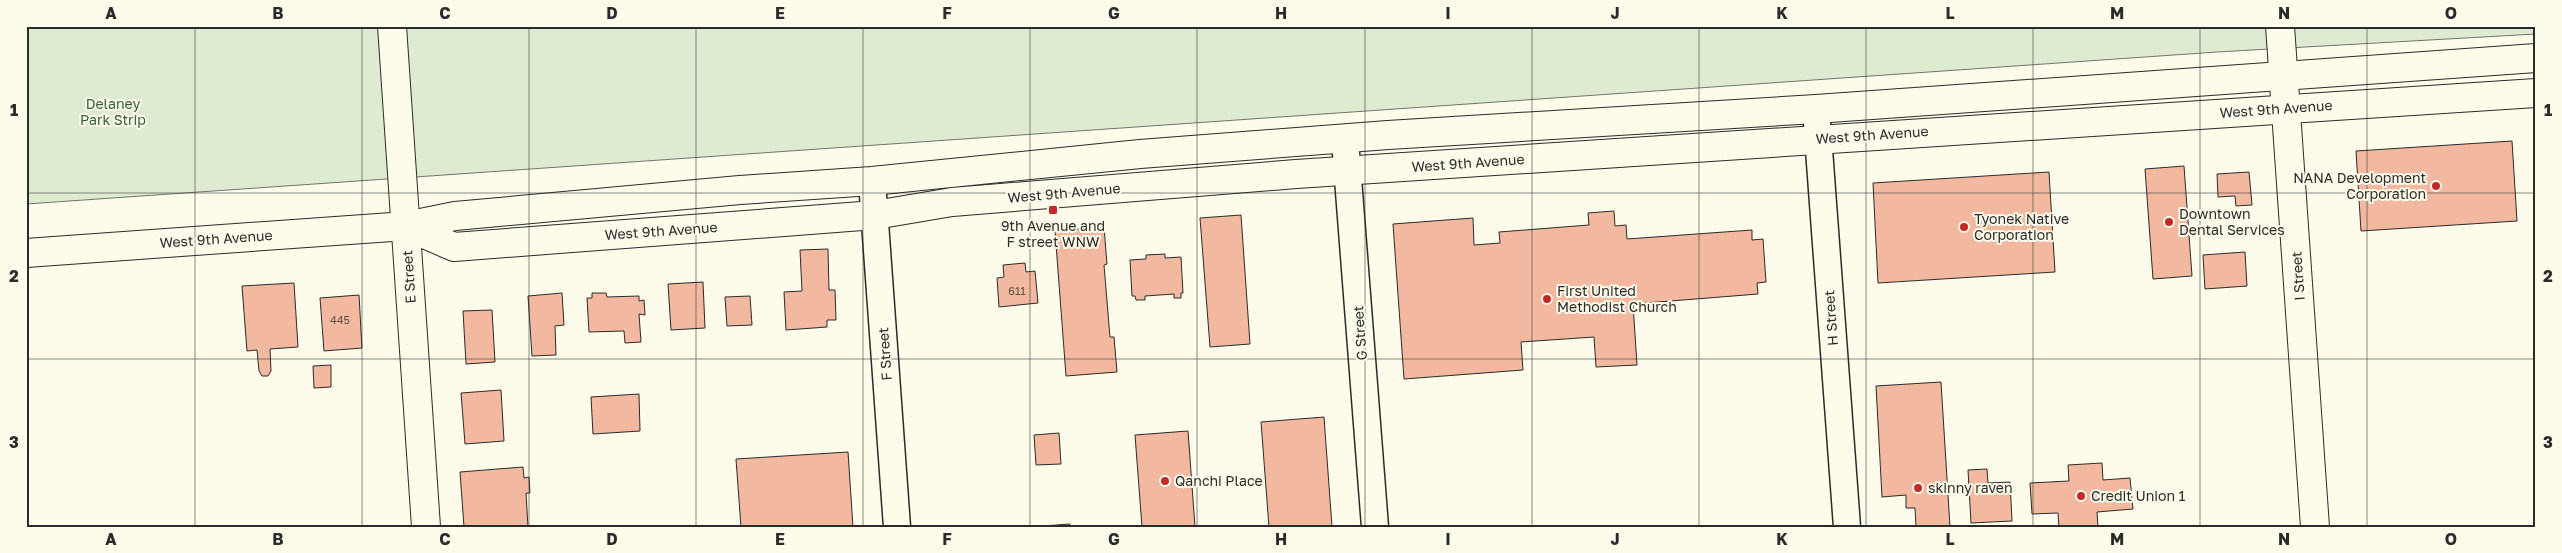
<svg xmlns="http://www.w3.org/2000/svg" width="2562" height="553" viewBox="0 0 2562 553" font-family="'Golos Text',sans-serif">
<rect width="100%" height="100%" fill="#fdfbea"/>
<path fill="#deebd1" stroke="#74746e" d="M26 26H2536V34L2217 52 26 204Z"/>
<g fill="#f2b8a0" stroke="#2b2b2b">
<path d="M2512 141 2517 221 2361 231 2356 151Z"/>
<path d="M2184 166 2192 276 2153 279 2145 169Z"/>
<path d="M2049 172 2055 272 1878 283 1873 183Z"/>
<path d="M2249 172 2252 205 2236 206 2235 196 2218 197 2217 174Z"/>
<path d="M1614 211 1615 226 1626 225 1627 239 1752 230V240L1763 239 1766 282 1757 283 1758 294 1633 304 1637 365 1596 367 1594 337 1521 342 1523 370 1404 379 1393 224 1473 218 1474 245 1500 243 1499 232 1589 225 1588 213Z"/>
<path d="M1241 215 1250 344 1210 347 1200 218Z"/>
<path d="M1104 227 1107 264 1104 265 1110 337H1114L1117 372 1066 376 1055 231Z"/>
<path d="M828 249 829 290H835L836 320H827V327L786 330 784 292 802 291 800 250Z"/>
<path d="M2245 252 2247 286 2205 289 2203 255Z"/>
<path d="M1165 254V258L1181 257 1183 293H1181V298H1174V294L1145 296V300H1136L1135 296H1132L1130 260 1146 259V255Z"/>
<path d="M1025 263 1026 272 1035 271 1038 303 999 307 997 278 1004 277 1003 265Z"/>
<path d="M703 282 705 328 671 330 668 284Z"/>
<path d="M294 283 298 347 270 349 271 371 268 376H262L259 371 257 350 247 351 242 286Z"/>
<path d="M562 293 564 325 555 326 556 355 532 356 528 296Z"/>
<path d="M592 293H606L607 297 639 296V301L644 300 645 315 639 314 641 342 625 343 624 331 589 332 587 298H592Z"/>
<path d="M359 295 362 348 324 351 320 298Z"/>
<path d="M750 296 752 325 727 326 725 297Z"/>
<path d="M492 310 495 362 466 364 463 311Z"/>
<path d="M331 365V387L314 388 313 366Z"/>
<path d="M1941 382 1950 527H1916L1915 508H1906V495L1882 497 1876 386Z"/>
<path d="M501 390 504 441 465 444 461 393Z"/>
<path d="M639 394 640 431 593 434 591 397Z"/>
<path d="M1324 417 1332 527H1269L1261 422Z"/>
<path d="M1188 431 1195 527H1142L1135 435Z"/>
<path d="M1059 433 1061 464 1036 465 1034 435Z"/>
<path d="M848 452 853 527H741L736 459Z"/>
<path d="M2102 463 2103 480 2130 478 2133 509 2097 512 2098 527H2059L2058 513 2032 514 2030 483 2069 481 2068 465Z"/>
<path d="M523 467 524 478 529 477 530 493H526L528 527H464L460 472Z"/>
<path d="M1987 469 1988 483 2010 482 2012 521 1971 523 1968 470Z"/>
<path d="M1070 524V527H1029Z"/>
</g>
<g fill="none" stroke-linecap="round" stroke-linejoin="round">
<defs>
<g id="street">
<path d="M1816 109 1847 527"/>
<path d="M1345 140 1375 527"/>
<path d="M872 181 897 527"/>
</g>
<g id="secondary">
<path d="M392 26 426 527"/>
<path d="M406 226 454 247 875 215 952 202 1296 174 2536 93"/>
<path d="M26 253 406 226 455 216 740 190 872 181 1140 154 1388 135 1816 109 2536 58"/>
</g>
<path id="primary" d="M2280 26 2315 527"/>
</defs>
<use href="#street" stroke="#2b2b2b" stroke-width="29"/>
<use href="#secondary" stroke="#2b2b2b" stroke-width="30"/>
<use href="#primary" stroke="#2b2b2b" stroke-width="30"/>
<use href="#street" stroke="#fdfbea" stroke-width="26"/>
<use href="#secondary" stroke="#fdfbea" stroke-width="28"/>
<use href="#primary" stroke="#fdfbea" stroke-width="28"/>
</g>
<path fill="none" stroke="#2b2b2b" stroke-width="1" stroke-opacity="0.55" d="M195 26V527M362 26V527M529 26V527M696 26V527M863 26V527M1030 26V527M1197 26V527M1365 26V527M1532 26V527M1699 26V527M1866 26V527M2033 26V527M2200 26V527M2367 26V527M26 193H2536M26 359H2536"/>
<g fill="#c62828" stroke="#fdfbea" stroke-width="2">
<circle cx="2436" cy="186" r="5"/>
<rect x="1048" y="205" width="10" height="10" rx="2.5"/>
<circle cx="2169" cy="222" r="5"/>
<circle cx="1964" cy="227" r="5"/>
<circle cx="1547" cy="299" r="5"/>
<circle cx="1165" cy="481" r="5"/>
<circle cx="1918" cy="488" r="5"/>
<circle cx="2081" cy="496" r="5"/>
</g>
<g text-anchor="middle" stroke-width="4" stroke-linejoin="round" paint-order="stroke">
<g font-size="11" fill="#5d4e48">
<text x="1017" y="295">611</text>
<text x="340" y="324">445</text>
</g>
<g font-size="14" fill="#34623c" stroke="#fdfbea">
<text x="113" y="109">Delaney<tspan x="113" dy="16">Park Strip</tspan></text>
</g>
<g font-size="14" fill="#2b2b2b" stroke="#fdfbea">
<text transform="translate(2276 109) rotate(-4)" y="5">West 9th Avenue</text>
<text transform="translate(1872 135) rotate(-4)" y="5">West 9th Avenue</text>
<text transform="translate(1468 163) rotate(-4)" y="5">West 9th Avenue</text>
<text transform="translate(1064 193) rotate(-5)" y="5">West 9th Avenue</text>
<text transform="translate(661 231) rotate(-4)" y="5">West 9th Avenue</text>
<text transform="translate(216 239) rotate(-4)" y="5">West 9th Avenue</text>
<text transform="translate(2298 276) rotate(-94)" y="5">I Street</text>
<text transform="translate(409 277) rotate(-94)" y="5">E Street</text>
<text transform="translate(1831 318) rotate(-94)" y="5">H Street</text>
<text transform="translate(1360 333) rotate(-94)" y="5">G Street</text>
<text transform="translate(885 354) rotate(-94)" y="5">F Street</text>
</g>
<g font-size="14" fill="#2b2b2b" stroke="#fdfbea" text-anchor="start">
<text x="2426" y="183" text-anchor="end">NANA Development<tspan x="2426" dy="16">Corporation</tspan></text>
<text x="2179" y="219">Downtown<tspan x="2179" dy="16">Dental Services</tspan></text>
<text x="1974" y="224">Tyonek Native<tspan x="1974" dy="16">Corporation</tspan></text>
<text x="1053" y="231" text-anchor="middle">9th Avenue and<tspan x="1053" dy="16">F street WNW</tspan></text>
<text x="1557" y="296">First United<tspan x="1557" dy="16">Methodist Church</tspan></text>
<text x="1175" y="486">Qanchi Place</text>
<text x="1928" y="493">skinny raven</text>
<text x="2091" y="501">Credit Union 1</text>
</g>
</g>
<rect width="2562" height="553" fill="none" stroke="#fdfbea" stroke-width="55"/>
<rect x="28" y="28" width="2506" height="498" fill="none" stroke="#2b2b2b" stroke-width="2"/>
<g font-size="16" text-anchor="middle" font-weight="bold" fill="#2b2b2b">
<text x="111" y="19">A</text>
<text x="278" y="19">B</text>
<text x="445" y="19">C</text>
<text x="612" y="19">D</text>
<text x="780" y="19">E</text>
<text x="947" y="19">F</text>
<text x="1114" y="19">G</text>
<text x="1281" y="19">H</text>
<text x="1448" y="19">I</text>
<text x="1615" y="19">J</text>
<text x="1782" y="19">K</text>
<text x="1950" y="19">L</text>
<text x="2117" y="19">M</text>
<text x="2284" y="19">N</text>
<text x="2451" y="19">O</text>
<text x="14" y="116">1</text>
<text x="2548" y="116">1</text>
<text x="14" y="282">2</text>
<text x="2548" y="282">2</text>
<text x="14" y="448">3</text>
<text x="2548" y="448">3</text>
<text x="111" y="545">A</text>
<text x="278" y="545">B</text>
<text x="445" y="545">C</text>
<text x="612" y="545">D</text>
<text x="780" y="545">E</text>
<text x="947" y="545">F</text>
<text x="1114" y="545">G</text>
<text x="1281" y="545">H</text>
<text x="1448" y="545">I</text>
<text x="1615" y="545">J</text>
<text x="1782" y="545">K</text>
<text x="1950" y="545">L</text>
<text x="2117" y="545">M</text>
<text x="2284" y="545">N</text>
<text x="2451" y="545">O</text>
</g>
</svg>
